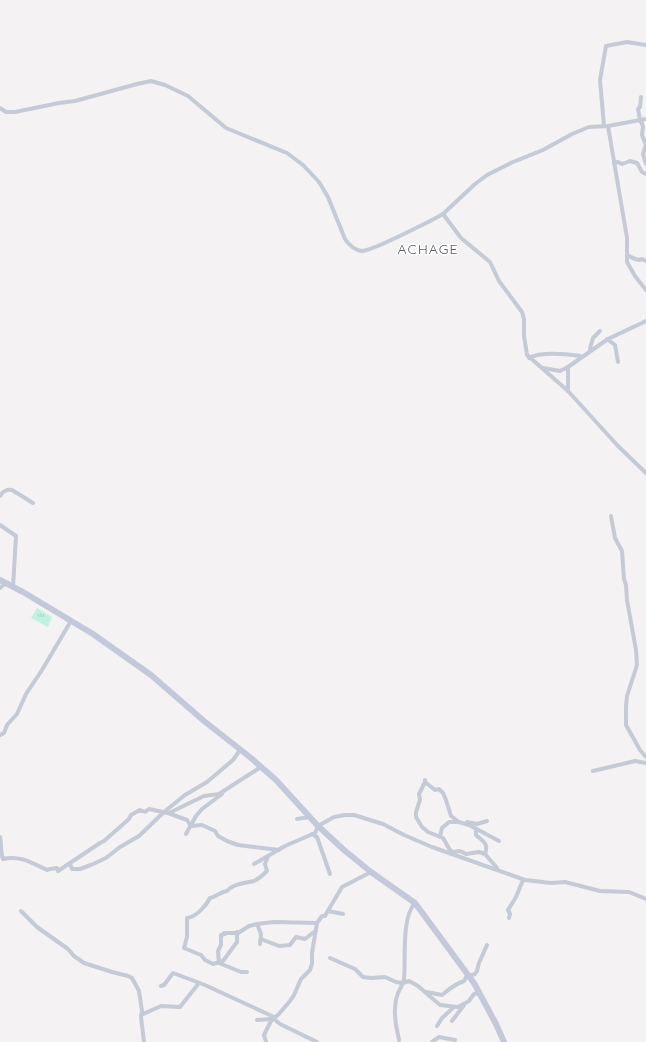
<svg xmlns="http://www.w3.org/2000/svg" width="646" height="1042" viewBox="0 0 646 1042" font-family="Quicksand,sans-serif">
<defs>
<pattern id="park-tufts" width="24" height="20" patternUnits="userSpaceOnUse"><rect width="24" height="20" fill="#bff3e0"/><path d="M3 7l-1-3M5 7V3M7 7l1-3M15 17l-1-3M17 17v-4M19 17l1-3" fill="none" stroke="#a6d2c3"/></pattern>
</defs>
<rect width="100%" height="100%" fill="#f4f2f2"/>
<path fill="url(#park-tufts)" d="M37 608 52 617 48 627 31 618Z"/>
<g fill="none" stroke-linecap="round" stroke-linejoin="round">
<g stroke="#c5cad7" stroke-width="4">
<path d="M641 97 640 107 638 109 640 120 643 126 642 135 646 145 643 154 646 164"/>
<path d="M0 108 6 112H15L59 103 75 101 137 84 151 81 165 85 188 96 226 128 287 153 303 165 319 182 328 197 345 239C349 245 354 250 362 251 372 251 422 225 434 219L443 214 475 184 487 175 513 162 543 150 572 134 589 127 608 126 646 119"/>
<path d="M604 126 600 80 606 46 627 42 646 45"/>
<path d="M608 126 627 238V262L635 276 646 290"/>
<path d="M614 163 618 162 622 164 630 161 637 163 642 172 646 174"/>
<path d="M443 214 461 238 490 262 499 281 522 312 524 319V336L527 355 568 391 618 446 646 473"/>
<path d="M627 255C632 257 637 262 642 259L646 261"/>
<path d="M607 339 615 345 618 362"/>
<path d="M590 350C590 345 592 343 593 338L600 331"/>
<path d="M529 358C542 351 566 354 580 356"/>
<path d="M543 368 560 371 568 367"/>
<path d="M568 391V367L608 339 646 321"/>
<path d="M0 496C3 491 6 489 12 490L33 503"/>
<path d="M611 516 615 538 622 551 624 579 626 585 627 600 636 650 637 665 627 696 626 706V725L640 750 646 757"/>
<path d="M0 525 16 536 13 587"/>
<path d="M0 588 6 583"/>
<path d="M0 735 4 733 7 725 17 714 26 694 42 670 71 621"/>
<path d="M593 771 635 761 646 763"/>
<path d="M425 780V782L435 790 439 789 443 793 446 800 451 816 459 822 469 825 499 841"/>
<path d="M425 782 419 794 420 800 416 812V817L422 827 428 832 443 838 450 850 453 852 460 851 466 854 479 852 485 854 497 868"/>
<path d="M169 813 204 796 219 794 261 767"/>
<path d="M297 819 310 817"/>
<path d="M467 822 477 824 487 821"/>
<path d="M476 829V835C482 841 489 842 485 854"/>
<path d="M186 834 196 816 202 809 222 794"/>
<path d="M312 834 317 837 330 874"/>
<path d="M0 837C2 845 0 851 3 859 20 855 32 863 47 870L50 869 57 868 58 871 100 843 104 841 129 819 131 815 140 810 145 812 149 809 168 813 187 820 191 826 202 825 215 831 218 836 227 841 238 845 279 850"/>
<path d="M440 837 442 828 449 822H458"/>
<path d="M70 864 72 869H80L91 865 106 858 120 847 139 836 164 812 185 795 207 782 233 760 240 750"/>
<path d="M254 864 285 846 315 833 318 826 334 817 345 815H354L383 824 404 835 432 847 525 880 551 883 565 882 600 891 629 892 646 899"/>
<path d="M21 911 37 927 68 949 74 956 84 963 112 972 128 976 132 978 139 991 142 1011 141 1017 144 1042"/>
<path d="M328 911 343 914"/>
<path d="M509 918 510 914 508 910 516 897 523 880H525"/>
<path d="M257 924 261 934 260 944"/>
<path d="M237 932V942L223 961 213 964 205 960 201 955 184 948 187 937V918C196 917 206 906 210 898 216 897 220 892 227 891 233 884 245 883 254 881 259 879 263 875 267 871L265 864 268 856"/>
<path d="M261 939 279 946 290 945 296 937 305 939 314 932"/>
<path d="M330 958 355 969 363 977 371 978 385 977 396 982 403 983 409 981 418 986 440 1005 458 1007 469 1001 474 994 479 993"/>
<path d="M247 972H241L219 963 218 951 221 945V935L225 934 224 933H238L249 926 257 924 274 922 317 923 322 916H325L326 914 342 887 371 872"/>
<path d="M161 986 164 985 173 973 205 985 272 1016V1019"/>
<path d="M426 992 442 995C449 989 455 984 464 981L466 977 475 974 477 971 479 963 487 945"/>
<path d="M141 1015 161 1006 180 1007 199 983"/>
<path d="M274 1019 280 1024 317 1042"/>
<path d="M257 1020 272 1019"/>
<path d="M452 1021 464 1005"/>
<path d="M437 1026 442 1018 454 1007"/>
<path d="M399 1040C397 1029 394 1019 395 1009 395 1004 396 998 398 993 400 989 403 984 404 979 406 960 401 918 415 903"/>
<path d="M266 1042 264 1035 272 1019 278 1015 290 1001 294 995 301 979 310 970 312 964V953L317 923"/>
<path d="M432 1042 439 1037 455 1040"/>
</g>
<path stroke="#c3c9db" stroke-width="6" d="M0 580 23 592 93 634 151 675 204 721 251 758 276 780 318 826 344 850 371 872 415 903 474 983 496 1024 504 1042"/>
</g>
<g text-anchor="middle" stroke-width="3" stroke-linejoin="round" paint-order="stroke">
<g font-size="14" letter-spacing="1" fill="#5d5f67" stroke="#fff">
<text x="428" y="254">ACHAGE</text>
</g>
</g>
</svg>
